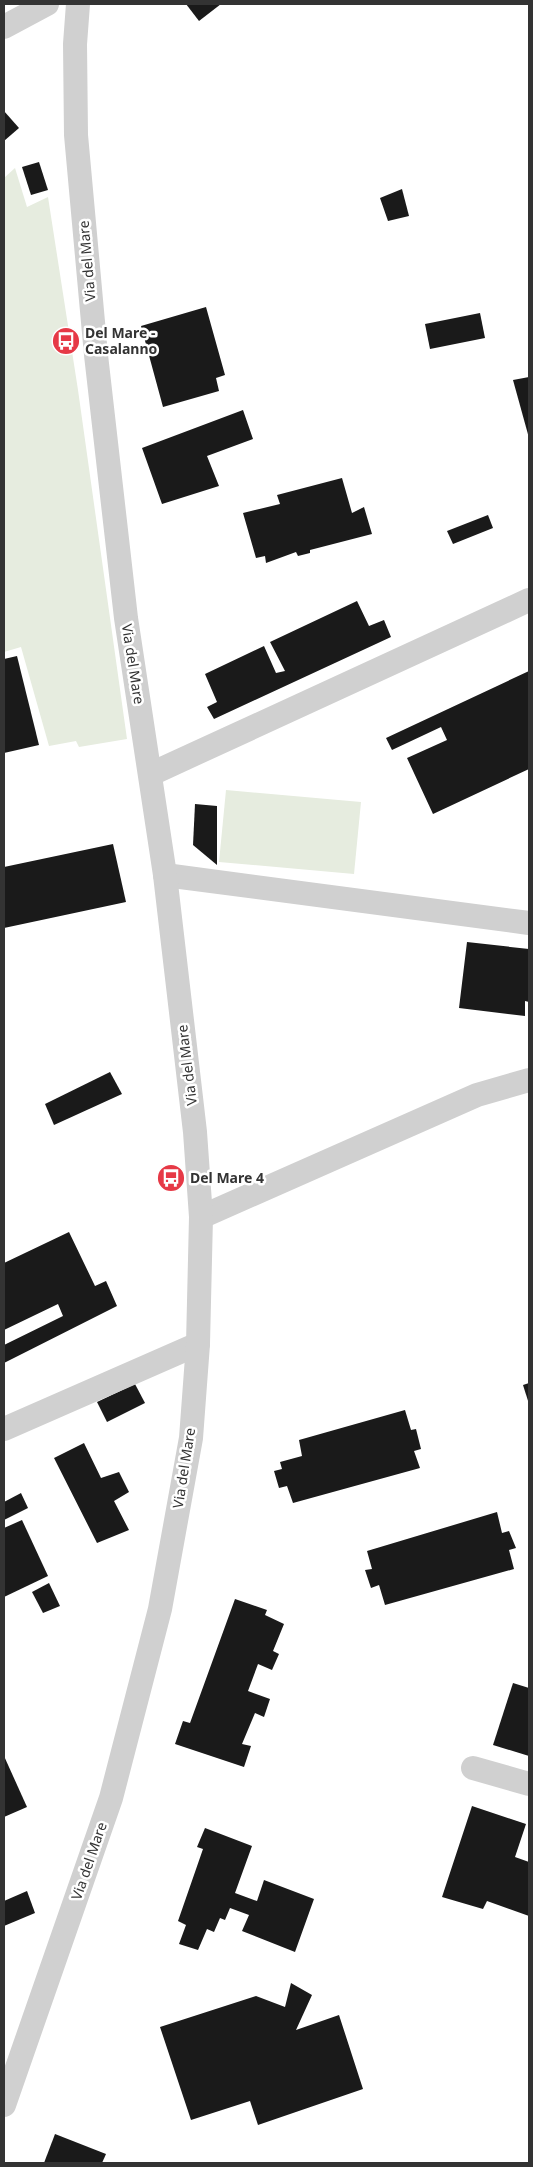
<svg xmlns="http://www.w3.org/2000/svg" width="533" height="2167" viewBox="0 0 533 2167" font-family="'Noto Sans',sans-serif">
<rect width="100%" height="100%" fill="#fff"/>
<g fill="#e6ecdf">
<path d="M15 168 27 207 48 197 78 390 127 739 79 747 76 741 49 746 21 647 4 652V178Z"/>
<path d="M226 790 361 802 354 874 219 862Z"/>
</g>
<g fill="#1a1a1a">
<path d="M186 4H221L199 21Z"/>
<path d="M4 111 19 128 4 141Z"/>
<path d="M39 162 48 190 31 195 22 167Z"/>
<path d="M402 189 409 216 388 221 380 198Z"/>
<path d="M206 307 225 375 216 378 219 391 163 407 141 326Z"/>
<path d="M480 313 485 338 430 349 425 324Z"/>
<path d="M529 377V438L513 380Z"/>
<path d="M243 410 253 439 207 456 219 486 162 504 142 448Z"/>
<path d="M342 478 352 513 364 507 372 534 310 550V553L298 556 296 552 266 563 265 556 256 558 243 513 280 504 277 495Z"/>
<path d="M488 515 493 528 453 544 447 531Z"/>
<path d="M357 601 369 626 384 620 391 637 214 719 207 707 217 702 205 674 264 646 276 673 285 671 270 642Z"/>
<path d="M17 656 39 745 4 753V659Z"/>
<path d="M529 671V769L433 814 407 758 447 740 441 727 392 750 386 738Z"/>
<path d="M195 804 217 806V865L193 845Z"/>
<path d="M113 844 126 902 4 928V867Z"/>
<path d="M467 942 529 949V1002L525 1001V1016L459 1008Z"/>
<path d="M110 1072 122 1094 54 1125 45 1104Z"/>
<path d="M69 1232 95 1286 106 1281 117 1306 4 1363V1345L63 1316 58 1304 4 1330V1263Z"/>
<path d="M529 1383V1404L523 1385Z"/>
<path d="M135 1384 145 1403 107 1422 97 1402Z"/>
<path d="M405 1410 411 1430 416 1429 421 1449 414 1451 420 1468 293 1503 287 1486 279 1488 274 1471 282 1469 280 1462 302 1456 299 1440Z"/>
<path d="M84 1443 101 1478 119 1472 129 1492 114 1501 129 1530 97 1543 54 1458Z"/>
<path d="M21 1493 28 1508 4 1520V1502Z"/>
<path d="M497 1512 502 1533 509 1531 516 1548 509 1550 514 1569 385 1605 379 1585 371 1588 365 1570 372 1569 367 1551Z"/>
<path d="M22 1520 48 1576 4 1597V1528Z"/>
<path d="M49 1583 60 1606 43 1613 32 1592Z"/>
<path d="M235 1599 267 1610 265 1615 284 1624 273 1651 279 1654 272 1670 258 1664 248 1691 270 1699 264 1717 255 1713 242 1744 251 1746 244 1767 175 1744 183 1721 190 1723Z"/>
<path d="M513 1683 529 1688V1756L493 1745Z"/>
<path d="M4 1756 27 1807 4 1817Z"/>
<path d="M472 1806 526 1824 515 1857 529 1862V1916L487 1901 483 1909 442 1897Z"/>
<path d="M205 1828 252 1846 235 1893 257 1901 264 1880 314 1899 295 1952 242 1931 249 1915 230 1908 225 1920 220 1918 214 1932 207 1929 198 1950 179 1944 186 1925 178 1921 203 1849 197 1847Z"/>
<path d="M27 1891 35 1913 4 1926V1901Z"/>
<path d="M291 1983 312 1995 296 2030 339 2015 363 2089 258 2125 250 2101 191 2120 160 2027 256 1996 285 2007Z"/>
<path d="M55 2134 106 2154 102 2163H44Z"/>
</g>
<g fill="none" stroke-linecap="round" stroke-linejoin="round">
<g stroke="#d0d0d0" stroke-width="24">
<path d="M4 27 47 4"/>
<path d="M151 774 529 600"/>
<path d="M165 875 529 923"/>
<path d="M201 1217 477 1095 529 1080"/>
<path d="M4 1429 198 1344"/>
<path d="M473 1768 529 1784"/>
<path d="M4 2105 111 1798 160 1609 191 1438 198 1344 201 1217 195 1132 165 875 126 618 96 355 76 135 75 44 78 4"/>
</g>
</g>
<defs>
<symbol id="bus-disc" viewBox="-11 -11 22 22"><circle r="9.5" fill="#e63946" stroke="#fff"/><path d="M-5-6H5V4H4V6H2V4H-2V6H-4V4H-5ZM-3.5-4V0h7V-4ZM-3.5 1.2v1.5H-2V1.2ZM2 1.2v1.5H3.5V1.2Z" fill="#fff"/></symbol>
</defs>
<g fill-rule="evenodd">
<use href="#bus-disc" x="50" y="325" width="32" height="32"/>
<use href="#bus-disc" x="155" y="1162" width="32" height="32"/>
</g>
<g text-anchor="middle" stroke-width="5" stroke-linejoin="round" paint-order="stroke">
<g font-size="14" fill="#333" stroke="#fff">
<text transform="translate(87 261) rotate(-95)" y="5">Via del Mare</text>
<text transform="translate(133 664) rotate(81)" y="5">Via del Mare</text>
<text transform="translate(187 1065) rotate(-97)" y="5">Via del Mare</text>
<text transform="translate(184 1468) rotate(-81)" y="5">Via del Mare</text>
<text transform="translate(89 1861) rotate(-71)" y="5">Via del Mare</text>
</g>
<g font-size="14" font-weight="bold" fill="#333" stroke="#fff" text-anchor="start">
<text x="85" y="338">Del Mare -<tspan x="85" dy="16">Casalanno</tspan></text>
<text x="190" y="1183">Del Mare 4</text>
</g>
</g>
<rect width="533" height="2167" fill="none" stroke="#333333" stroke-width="10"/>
</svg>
